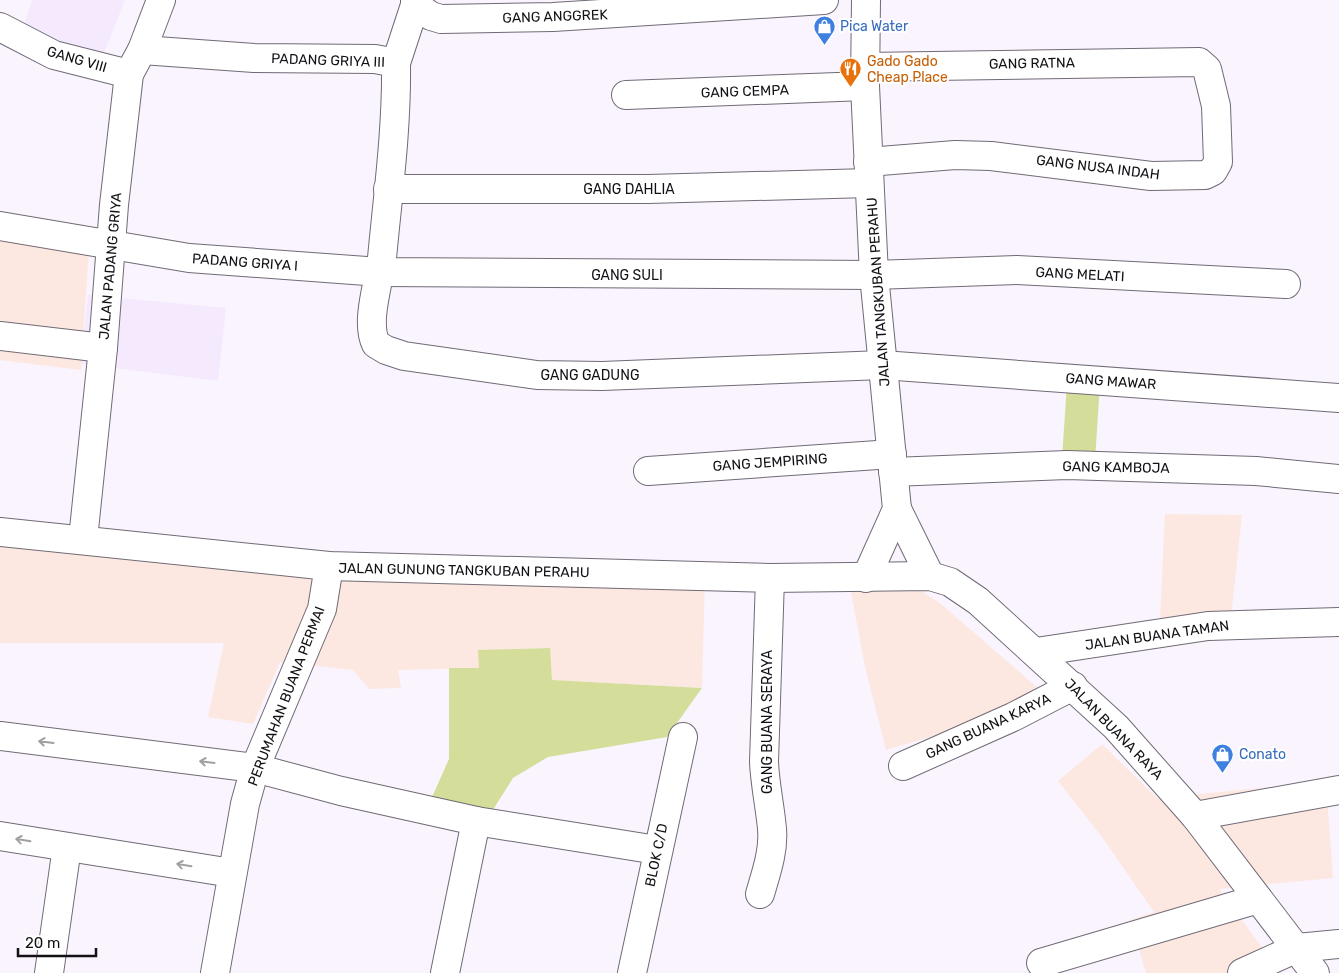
<svg xmlns="http://www.w3.org/2000/svg" width="1339" height="973" viewBox="0 0 1339 973" font-family="Rubik,sans-serif">
<rect width="100%" height="100%" fill="#faf4fe"/>
<g fill="#fce8e0">
<path d="M0 217 90 232 81 370 0 360Z"/>
<path d="M1165 514 1242 515 1231 617 1160 620Z"/>
<path d="M0 532 705 576 702 688 552 680 549 648 479 650 480 668 398 670 401 688 369 689 353 670 280 662 253 724 208 717 224 643H0Z"/>
<path d="M865 553 941 604 1047 696 984 721 886 750 865 667 847 571Z"/>
<path d="M1102 744 1157 798 1326 782 1333 878 1219 889 1281 973H1146L1130 920 1154 912 1102 837 1058 781Z"/>
</g>
<g fill="#f5e9fd">
<path d="M32 0H125L98 68 16 51Z"/>
<path d="M88 295 226 308 218 381 81 364Z"/>
</g>
<g fill="#d5dd9a">
<path d="M1068 369H1101L1095 460 1062 458Z"/>
<path d="M550 648 552 680 702 688 667 737 548 757 513 778 484 824 425 813 449 759V668H479L478 650Z"/>
</g>
<g fill="none" stroke-linecap="round" stroke-linejoin="round">
<defs>
<g id="minor">
<path d="M415 0V5L431 16 441 19 553 17 824 0"/>
<path d="M0 27 54 55 129 74"/>
<path d="M142 50 254 58 375 59 396 63C397 128 388 194 382 258 379 282 365 322 376 344L386 350 404 356 537 375 602 376 882 365 1339 398"/>
<path d="M396 63 415 5"/>
<path d="M864 67 1199 62 1207 69 1216 106 1218 162 1213 171 1205 175 1151 176 991 156 955 155 868 162"/>
<path d="M626 95 865 86"/>
<path d="M388 189H648L869 183"/>
<path d="M0 226 189 258 380 272 874 275 1017 270 1286 284"/>
<path d="M0 336 103 348"/>
<path d="M648 471 892 454"/>
<path d="M893 472 1067 465 1256 471 1339 479"/>
<path d="M897 509 930 576"/>
<path d="M0 532 329 566 770 578 930 576 950 582 978 601 1116 727 1195 816 1315 973"/>
<path d="M83 539 103 348 114 205 129 74 142 50 161 0"/>
<path d="M866 578 897 509 874 275 865 86 866 0"/>
<path d="M1036 652 1208 626 1339 622"/>
<path d="M0 736 255 768 341 791 476 821 657 850"/>
<path d="M903 766 1013 717 1073 686"/>
<path d="M1195 816 1339 790"/>
<path d="M0 836 232 873"/>
<path d="M760 894C766 873 774 851 772 829 770 806 765 785 764 762L770 578"/>
<path d="M1041 963 1258 899"/>
<path d="M49 973 67 847"/>
<path d="M215 973 245 804 255 768 322 609 329 566"/>
<path d="M445 973 476 821"/>
<path d="M632 973 683 737"/>
<path d="M1242 973 1297 948 1339 944"/>
</g>
</defs>
<use href="#minor" stroke="#706a75" stroke-width="30"/>
<use href="#minor" stroke="#fff" stroke-width="28"/>
</g>
<defs><path id="oneway-shaft" d="M-6 0H5M1.5-3L5.5 0L1.5 3" fill="none" stroke-width="1.6" stroke-linecap="round" stroke-linejoin="round" transform="scale(1.25)"/></defs>
<g stroke="#a1a0a2">
<use href="#oneway-shaft" transform="translate(46 742) rotate(-173)"/>
<use href="#oneway-shaft" transform="translate(207 762) rotate(-173)"/>
<use href="#oneway-shaft" transform="translate(23 840) rotate(-171)"/>
<use href="#oneway-shaft" transform="translate(184 865) rotate(-171)"/>
</g>
<defs>
<symbol id="shop-pin" viewBox="-11 -11 22 30"><path d="M0 17L-7.5 6A9.5 9.5 0 1 1 7.5 6Z" fill="#3f7fe0" stroke="#fff"/><path d="M-5-2.5h2.3a2.7 3.5 0 0 1 5.4 0H5L5.5 6h-11ZM-1.5-2.5h3a1.5 2.3 0 0 0-3 0Z" fill="#fff"/></symbol>
<symbol id="restaurant-pin" viewBox="-11 -11 22 30"><path d="M0 17L-7.5 6A9.5 9.5 0 1 1 7.5 6Z" fill="#e8710a" stroke="#fff"/><path d="M-5-6h1v4h1v-4h1v4h1v-4h1v5L-1.5 .5V6h-2V.5L-5-1ZM5-6V6H3V1.5H1.5Q1.5-4 5-6Z" fill="#fff"/></symbol>
</defs>
<g fill-rule="evenodd">
<use href="#shop-pin" x="812" y="14" width="25" height="34"/>
<use href="#restaurant-pin" x="838" y="56" width="25" height="34"/>
<use href="#shop-pin" x="1210" y="742" width="25" height="34"/>
</g>
<g text-anchor="middle" stroke-width="4" stroke-linejoin="round" paint-order="stroke">
<g font-size="14" fill="#141116" stroke="#fff">
<text transform="translate(555 16) rotate(-2)" y="5">GANG ANGGREK</text>
<text transform="translate(77 59) rotate(16)" y="5">GANG VIII</text>
<text transform="translate(328 60) rotate(2)" y="5">PADANG GRIYA III</text>
<text transform="translate(1032 63) rotate(-1)" y="5">GANG RATNA</text>
<text transform="translate(745 91) rotate(-2)" y="5">GANG CEMPA</text>
<text transform="translate(1098 167) rotate(7)" y="5">GANG NUSA INDAH</text>
<text x="629" y="194">GANG DAHLIA</text>
<text transform="translate(245 262) rotate(4)" y="5">PADANG GRIYA I</text>
<text transform="translate(110 266) rotate(-85)" y="5">JALAN PADANG GRIYA</text>
<text transform="translate(1080 274) rotate(3)" y="5">GANG MELATI</text>
<text x="627" y="280">GANG SULI</text>
<text transform="translate(878 292) rotate(-94)" y="5">JALAN TANGKUBAN PERAHU</text>
<text x="590" y="380">GANG GADUNG</text>
<text transform="translate(1111 381) rotate(4)" y="5">GANG MAWAR</text>
<text transform="translate(770 462) rotate(-4)" y="5">GANG JEMPIRING</text>
<text transform="translate(1116 467) rotate(1)" y="5">GANG KAMBOJA</text>
<text transform="translate(464 570) rotate(1)" y="5">JALAN GUNUNG TANGKUBAN PERAHU</text>
<text transform="translate(1157 635) rotate(-8)" y="5">JALAN BUANA TAMAN</text>
<text transform="translate(286 696) rotate(-69)" y="5">PERUMAHAN BUANA PERMAI</text>
<text transform="translate(767 722) rotate(-90)" y="5">GANG BUANA SERAYA</text>
<text transform="translate(988 726) rotate(-25)" y="5">GANG BUANA KARYA</text>
<text transform="translate(1114 729) rotate(46)" y="5">JALAN BUANA RAYA</text>
<text transform="translate(656 855) rotate(-78)" y="5">BLOK C/D</text>
</g>
<g font-size="14" fill="#366cbe" stroke="#fff" text-anchor="start">
<text x="840" y="31">Pica Water</text>
<text x="1239" y="759">Conato</text>
</g>
<g font-size="14" fill="#c56008" stroke="#fff" text-anchor="start">
<text x="867" y="66">Gado Gado<tspan x="867" dy="16">Cheap Place</tspan></text>
</g>
</g>
<path d="M18 948v8h78v-8" fill="none" stroke="#141116" stroke-width="2.5"/>
<text x="25" y="948" font-size="15" fill="#141116" stroke="#ffffff" stroke-width="4" paint-order="stroke">20 m</text>
</svg>
